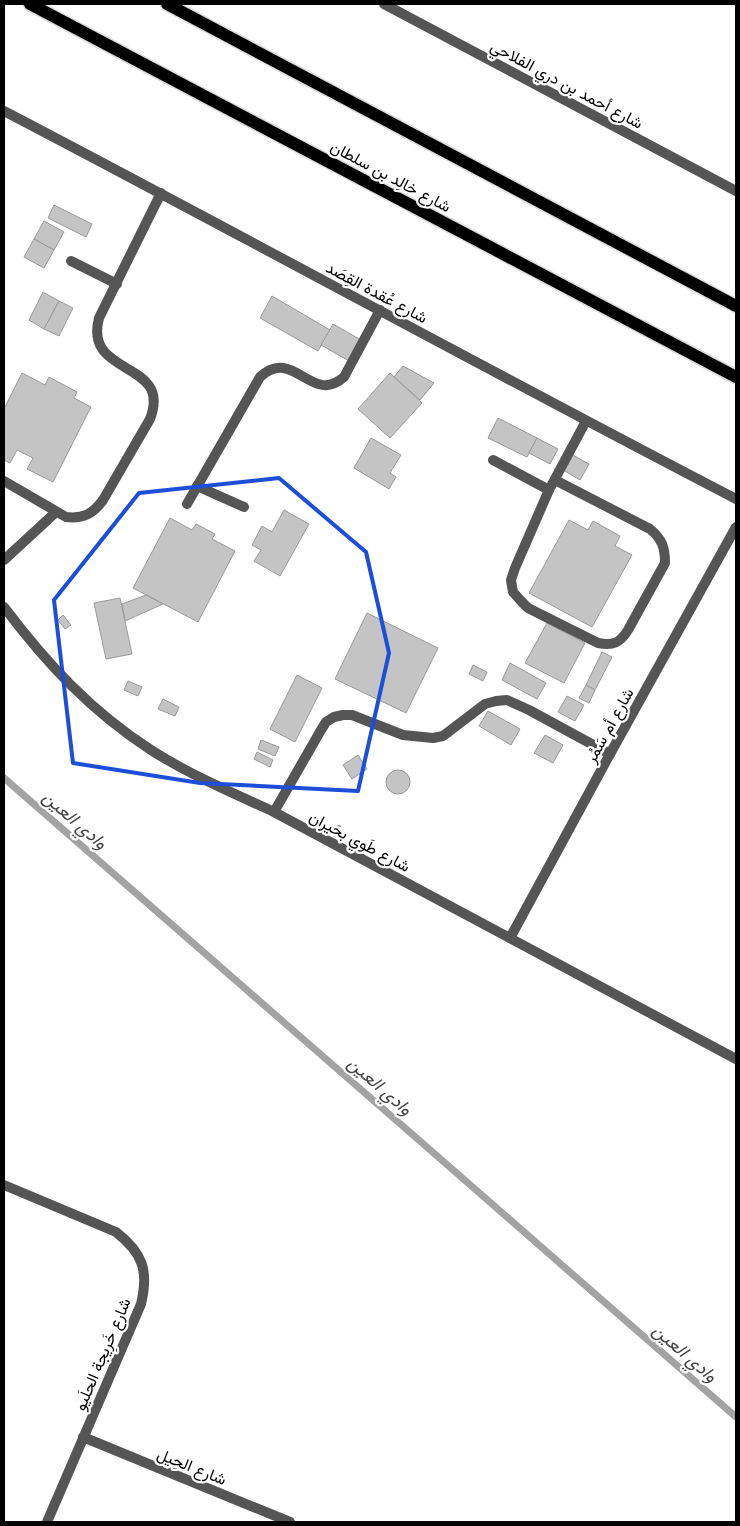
<svg xmlns="http://www.w3.org/2000/svg" width="740" height="1526" viewBox="0 0 740 1526" font-family="Inter,Vazirmatn,sans-serif">
<rect width="100%" height="100%" fill="#fff"/>
<g fill="none" stroke-linecap="round" stroke-linejoin="round">
<path stroke="#a3a3a3" stroke-width="7" d="M4 778 736 1417"/>
</g>
<g fill="#c4c4c4" stroke="#999">
<path d="M54 205 92 224 86 237 48 218Z"/>
<path d="M44 221 64 232 54 250 34 239Z"/>
<path d="M34 239 54 250 44 268 24 257Z"/>
<path d="M43 292 59 301 44 329 29 320Z"/>
<path d="M272 296 330 330 318 351 260 318Z"/>
<path d="M59 301 73 308 59 336 44 329Z"/>
<path d="M333 324 361 340 349 361 321 345Z"/>
<path d="M403 366 434 383 420 400 394 377Z"/>
<path d="M22 373 45 385 49 377 77 392 74 398 91 407 53 482 27 469 33 458 17 450 10 463 4 460V409Z"/>
<path d="M390 373 422 403 390 438 358 409Z"/>
<path d="M498 418 537 438 527 457 488 438Z"/>
<path d="M371 438 401 455 390 473 396 477 389 489 354 468Z"/>
<path d="M537 438 558 449 550 464 529 453Z"/>
<path d="M571 454 589 464 580 480 563 470Z"/>
<path d="M284 510 309 524 280 576 254 561 261 550 252 545 262 526 272 532Z"/>
<path d="M170 518 192 530 196 524 215 534 212 539 235 551 198 622 133 588Z"/>
<path d="M569 520 588 530 593 521 620 536 615 546 632 555 592 627 529 593Z"/>
<path d="M146 595 163 604 125 621 122 604Z"/>
<path d="M120 598 132 654 106 659 94 603Z"/>
<path d="M367 613 438 648 406 713 335 679Z"/>
<path d="M63 615 71 625 65 629 58 620Z"/>
<path d="M547 623 585 643 564 683 525 663Z"/>
<path d="M602 652 612 657 595 690 586 685Z"/>
<path d="M510 663 546 683 537 699 502 680Z"/>
<path d="M473 665 487 672 483 681 469 674Z"/>
<path d="M297 675 322 688 295 742 270 729Z"/>
<path d="M128 681 142 687 138 696 124 690Z"/>
<path d="M586 685 595 690 589 703 579 698Z"/>
<path d="M567 696 584 705 575 721 558 712Z"/>
<path d="M163 699 179 707 175 716 158 709Z"/>
<path d="M488 711 520 729 511 745 479 726Z"/>
<path d="M545 735 563 745 553 763 534 753Z"/>
<path d="M261 740 279 747 275 756 258 749Z"/>
<path d="M257 752 273 760 270 767 254 759Z"/>
<path d="M358 755 367 769 352 779 343 765Z"/>
<circle cx="398" cy="782" r="12"/>
</g>
<g fill="none" stroke-linecap="round" stroke-linejoin="round">
<defs>
<g id="primary">
<path d="M30 4 736 377"/>
<path d="M167 4 736 306"/>
</g>
</defs>
<use href="#primary" stroke="#dbdbdb" stroke-width="15"/>
<g stroke="#555" stroke-width="10">
<path d="M71 261 117 284"/>
<path d="M493 460 549 490"/>
<path d="M555 480 650 529C662 539 665 547 665 563L628 630C620 643 613 646 598 643L528 608 521 601 513 592 511 580 515 568 549 490 586 421"/>
<path d="M4 481 66 517C83 519 93 514 103 500L150 419C173 359 83 378 99 318L161 193"/>
<path d="M197 486 244 507"/>
<path d="M187 504 260 377C294 346 311 406 344 377L380 310"/>
<path d="M4 560 56 512"/>
<path d="M274 812 321 730 326 722 334 717 343 715H352L403 735 433 738 443 736 485 704 496 701 507 700 529 710 610 754"/>
</g>
<g stroke="#555" stroke-width="10">
<path d="M384 4 736 191"/>
<path d="M4 111C249 239 491 372 736 499"/>
<path d="M4 607C47 664 91 711 151 750 190 775 233 793 274 812L736 1059"/>
<path d="M510 938 610 754 736 527"/>
<path d="M4 1185 116 1232C143 1253 149 1271 141 1304L47 1522"/>
<path d="M83 1437 290 1522"/>
</g>
<use href="#primary" stroke="#000" stroke-width="12"/>
</g>
<path fill="none" stroke="#1d4ed8" stroke-width="4" stroke-linejoin="round" d="M279 478 366 552 389 653 358 791 200 783 73 763 54 600 139 493Z"/>
<g text-anchor="middle" stroke-width="4.5" stroke-linejoin="round" paint-order="stroke">
<g font-size="16" fill="#000" stroke="#fff">
<text transform="translate(567 84) rotate(28)" y="6">شارع أحمد بن دري الفلاحي</text>
<text transform="translate(391 176) rotate(28)" y="6">شارع خالِد بن سلطان</text>
<text transform="translate(377 292) rotate(28)" y="6">شارع عُقدة القِصَد</text>
<text transform="translate(609 725) rotate(-61)" y="6">شارع أم سَمُر</text>
<text transform="translate(360 841) rotate(28)" y="6">شارع طَوي بحَيران</text>
<text transform="translate(102 1354) rotate(-67)" y="6">شارع خَرِيجة الحلَيو</text>
<text transform="translate(192 1466) rotate(22)" y="6">شارع الحِيل</text>
</g>
<g font-size="18" font-style="italic" fill="#444" stroke="#fff">
<text transform="translate(75 820) rotate(41)" y="6">وادي العين</text>
<text transform="translate(380 1086) rotate(41)" y="6">وادي العين</text>
<text transform="translate(685 1353) rotate(41)" y="6">وادي العين</text>
</g>
</g>
<rect width="740" height="1526" fill="none" stroke="#000000" stroke-width="10"/>
</svg>
